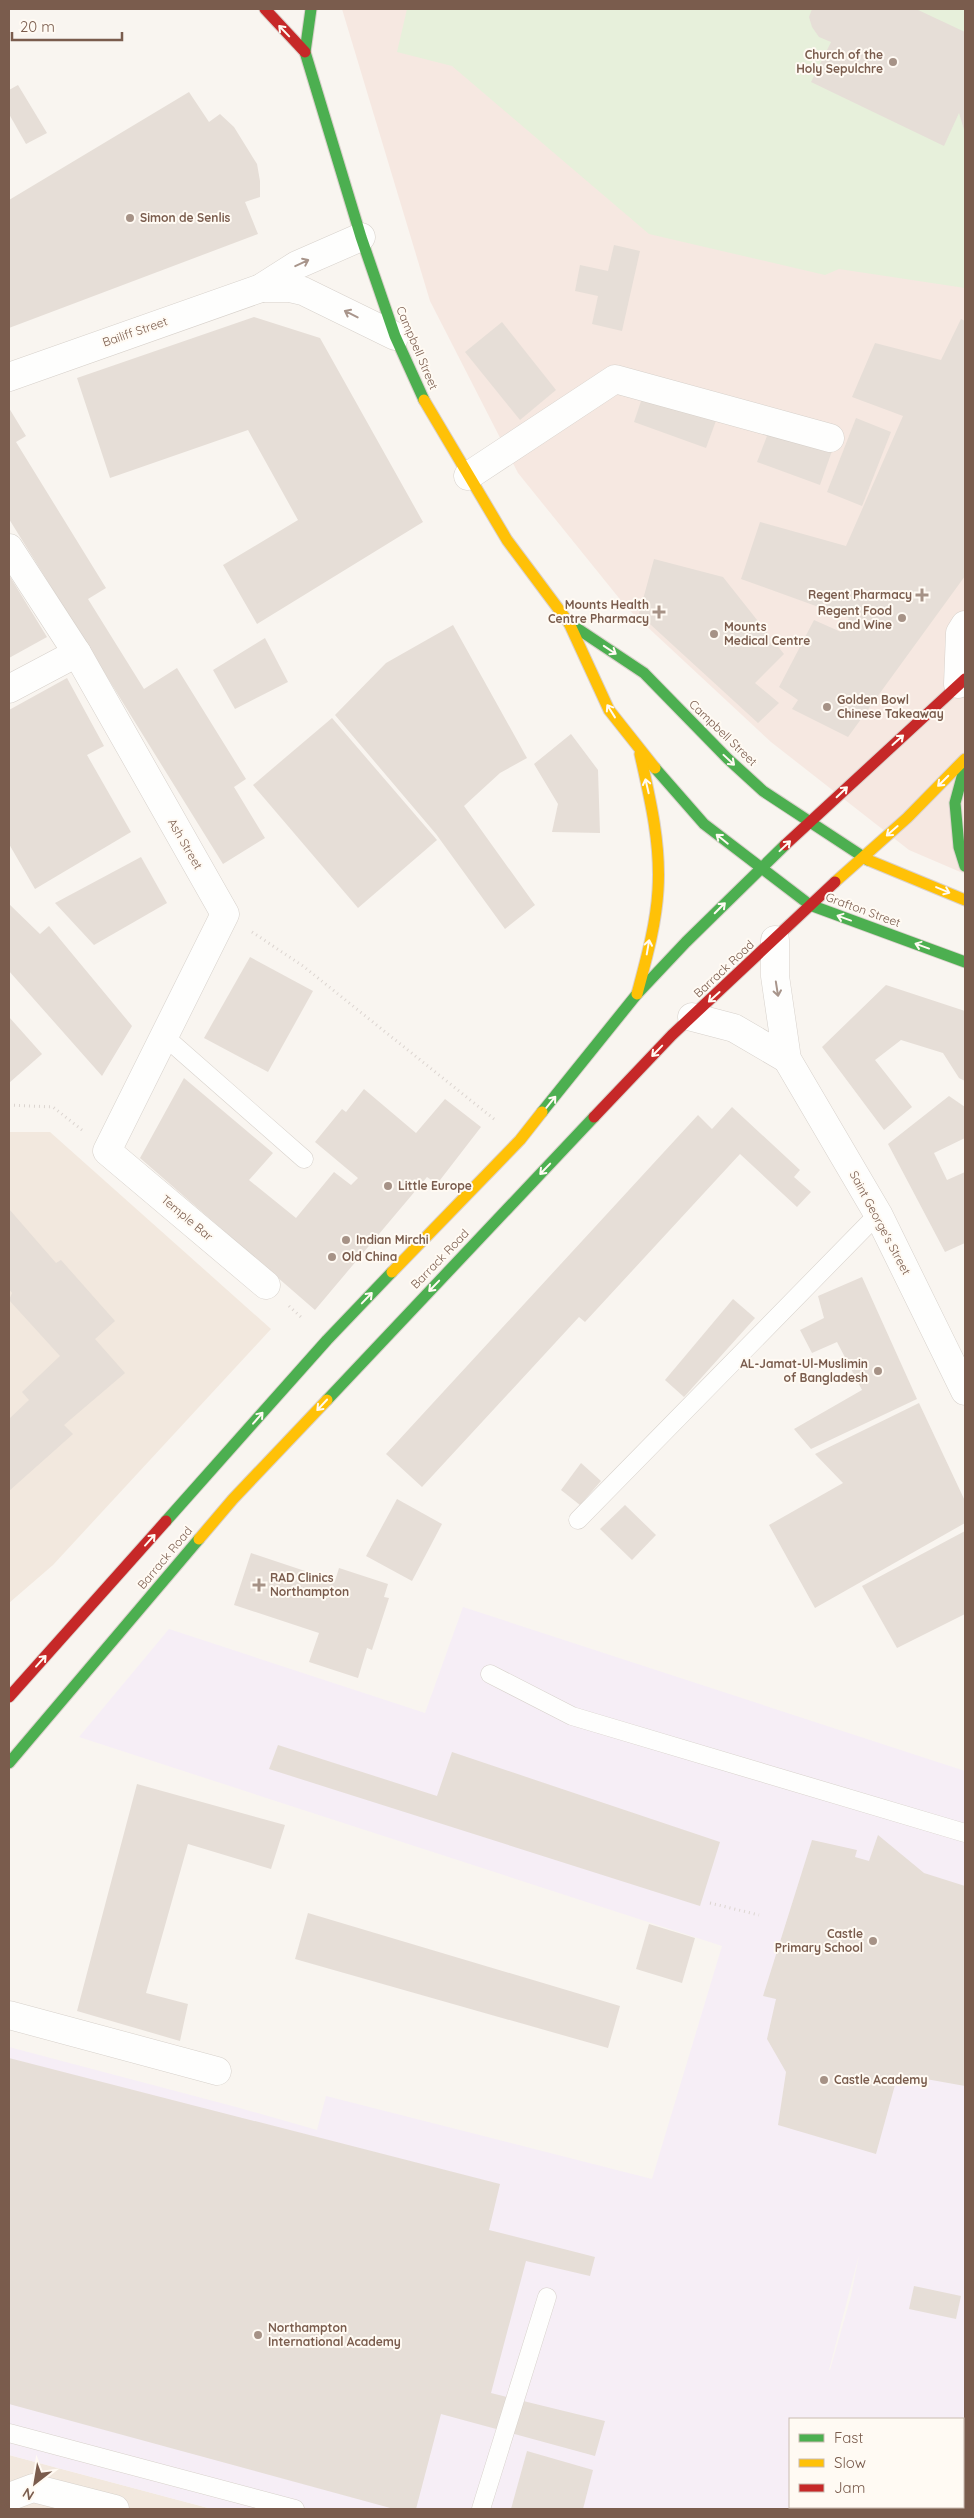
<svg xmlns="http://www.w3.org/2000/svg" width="974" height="2518" viewBox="0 0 974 2518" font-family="Quicksand,sans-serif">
<rect width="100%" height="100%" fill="#f9f5f0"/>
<g fill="#f2e8de">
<path d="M9 1132H50L271 1329 53 1565 9 1603Z"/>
<path d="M9 2455 212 2509H9Z"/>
</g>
<path fill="#f6e8e1" d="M342 9H965V874L909 850 771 742 627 608 518 473 430 301Z"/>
<path fill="#f6eef6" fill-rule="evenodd" d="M463 1607 965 1771V2509H212L9 2455V2047L236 2107 317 2130 326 2096 652 2179 722 1946 79 1737 169 1629 425 1713ZM859 2255 851 2296 830 2370H829ZM790 2419H963V2507H790Z"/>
<path fill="#e7f0db" d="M407 9H965V288L839 269 825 275 649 234 452 66 397 52Z"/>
<g fill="#e6ded7">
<path d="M812 9H916L965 32V133L959 113 944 146 811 82 831 42 819 37 812 27 809 17Z"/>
<path d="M18 85 47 133 26 144 9 114V90Z"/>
<path d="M189 92 209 122 220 114 234 127 257 164 260 181V197L245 202 258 234 9 328V200Z"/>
<path d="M614 245 640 251 622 331 592 324 598 296 575 291 580 265 608 271Z"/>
<path d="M254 317 320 338 423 522 257 624 223 565 298 520 248 430 110 478 77 378Z"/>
<path d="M961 319 965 321V576L848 737 792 709 798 700 779 687 814 620 841 632 849 618 741 579 760 522 846 546 903 416 852 397 875 343 941 360Z"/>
<path d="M502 322 556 390 520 420 465 352Z"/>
<path d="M644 392 717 418 706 448 634 422Z"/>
<path d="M9 408 26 436 16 442 106 588 88 599 144 689 177 668 246 779 234 787 265 838 223 864 9 519Z"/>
<path d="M856 418 891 432 862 506 827 492Z"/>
<path d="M770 428 832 451 820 485 757 462Z"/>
<path d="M654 559 723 577 784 654 755 683 779 703 758 723 639 614Z"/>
<path d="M9 575 47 637 9 658Z"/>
<path d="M453 625 527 758 500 773 464 806 535 905 505 929 436 834 335 715 386 663Z"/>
<path d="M265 638 288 682 235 709 213 670Z"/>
<path d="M67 678 104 746 87 755 131 832 35 889 9 844V710Z"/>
<path d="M332 718 437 840 358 908 253 785Z"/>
<path d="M571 734 598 770 600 833 552 832 558 804 534 764Z"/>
<path d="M141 857 167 903 94 945 55 903Z"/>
<path d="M9 904 40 934 49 926 132 1026 102 1076 9 971Z"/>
<path d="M250 957 313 991 268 1072 204 1038Z"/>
<path d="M886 985 965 1011V1081L959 1078 943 1053 901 1040 875 1060 912 1107 884 1130 822 1047Z"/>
<path d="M9 1017 42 1054 9 1083Z"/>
<path d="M184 1078 273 1153 249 1180 296 1218 334 1172 351 1185 358 1178 315 1142 342 1109 346 1112 364 1089 416 1133 445 1099 481 1127 437 1184 427 1177 315 1310 140 1158Z"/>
<path d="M949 1096 965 1107V1138L934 1153 947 1180 965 1172V1243L945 1252 888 1144Z"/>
<path d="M732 1107 800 1170 794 1177 811 1192 797 1207 740 1154 585 1322 579 1317 422 1487 386 1454 698 1115 712 1129Z"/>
<path d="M9 1209 56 1263 61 1260 115 1321 95 1339 125 1373 64 1425 73 1434 9 1491V1419L29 1400 22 1392 60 1356 9 1300 12 1293 9 1289Z"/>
<path d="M862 1277 917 1399 811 1449 794 1429 862 1390 837 1342 812 1353 800 1330 824 1318 818 1296Z"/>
<path d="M733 1299 755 1318 684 1397 665 1380Z"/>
<path d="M919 1403 965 1501V1523L815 1608 769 1525 843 1483 815 1454Z"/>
<path d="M581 1463 601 1481 580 1505 561 1490Z"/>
<path d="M397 1499 442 1524 412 1581 366 1556Z"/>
<path d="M625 1505 656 1535 632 1560 600 1529Z"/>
<path d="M965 1531V1614L897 1648 862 1586Z"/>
<path d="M251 1553 335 1581 339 1568 388 1584 384 1597 389 1598 372 1650 367 1648 358 1678 309 1662 319 1633 234 1605Z"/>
<path d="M278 1745 437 1796 452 1752 720 1842 700 1906 269 1769Z"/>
<path d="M137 1784 285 1825 271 1869 188 1844 146 1993 188 2004 180 2041 77 2011Z"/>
<path d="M878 1835 924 1873 965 1886V2086L898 2074 876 2154 778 2125 786 2072 767 2039 776 1999 763 1996 812 1840 857 1850 855 1857 869 1861Z"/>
<path d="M308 1913 620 2006 608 2048 295 1959Z"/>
<path d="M649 1924 695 1938 682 1983 636 1969Z"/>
<path d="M9 2058 500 2184 489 2230 595 2257 590 2276 526 2261 491 2393 605 2421 595 2456 441 2414 416 2509H394L9 2404Z"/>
<path d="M914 2286 961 2296 956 2319 909 2309Z"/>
<path d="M527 2451 593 2470 583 2509H511Z"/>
</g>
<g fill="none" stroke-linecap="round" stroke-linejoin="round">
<defs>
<g id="lane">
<path d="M164 1036 304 1159"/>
<path d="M578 1520 878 1214"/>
<path d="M490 1674 572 1716 965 1833"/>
<path d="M9 2433 295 2509"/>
<path d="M481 2509 547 2297"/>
</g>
<g id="street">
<path d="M261 288H290L303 291 395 336"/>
<path d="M9 377 261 288 297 265 361 237"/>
<path d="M468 476 615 379 830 438"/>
<path d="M9 548 77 653 225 914 107 1151 266 1285"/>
<path d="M958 684 960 633 965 625"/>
<path d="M9 689 77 653"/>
<path d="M775 940V976L787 1059 878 1214 965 1391"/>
<path d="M692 1017 734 1028 787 1059"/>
<path d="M9 2015 217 2071"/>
<path d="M9 2497 33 2488 115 2509"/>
</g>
<g id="fast">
<path d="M311 9 305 52 361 237 395 336 424 400"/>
<path d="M569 623 644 673 728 759 763 791 868 860"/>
<path d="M965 766 955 803 959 847 965 866"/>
<path d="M655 768 704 824 810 905 965 962"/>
<path d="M542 1112 637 994 686 942 785 845"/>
<path d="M327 1400 594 1117"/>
<path d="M166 1521 327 1340 392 1272"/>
<path d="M9 1763 199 1539"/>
</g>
<g id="slow">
<path d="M424 400 507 540 569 623 609 710 655 768"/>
<path d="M868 860 965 900"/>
<path d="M835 882 907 818 965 759"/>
<path d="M637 994C646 960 656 925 658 890 661 844 650 798 640 754"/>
<path d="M392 1272 520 1140 542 1112"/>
<path d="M199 1539 233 1499 327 1400"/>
</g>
<g id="jam">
<path d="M265 9 305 52"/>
<path d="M785 845 965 679"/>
<path d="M594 1117 672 1035 835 882"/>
<path d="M9 1697 166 1521"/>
</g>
</defs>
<use href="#lane" stroke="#d7d1cb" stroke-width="19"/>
<use href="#street" stroke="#d7d1cb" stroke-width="29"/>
<use href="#fast" stroke="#dad1cc" stroke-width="13"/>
<use href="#slow" stroke="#dad1cc" stroke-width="13"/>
<use href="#jam" stroke="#dad1cc" stroke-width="13"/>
<g stroke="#dcd5d0" stroke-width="3" stroke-dasharray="1 4" stroke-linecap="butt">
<path d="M252 932 303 966 494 1119"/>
<path d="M9 1105 53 1107 82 1130"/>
<path d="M289 1306 303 1319"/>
<path d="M710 1903 759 1915"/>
</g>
<use href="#lane" stroke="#fefefd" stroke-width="18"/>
<use href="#street" stroke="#fefefd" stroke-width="28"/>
<use href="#fast" stroke="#4caf50" stroke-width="11"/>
<use href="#slow" stroke="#ffc107" stroke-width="11"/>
<use href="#jam" stroke="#c62828" stroke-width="11"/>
</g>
<defs><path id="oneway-shaft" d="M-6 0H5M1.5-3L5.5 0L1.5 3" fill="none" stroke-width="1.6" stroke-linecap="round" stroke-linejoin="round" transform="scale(1.25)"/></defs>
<g stroke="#fffaf3">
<use href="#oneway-shaft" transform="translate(284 31) rotate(-134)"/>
<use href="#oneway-shaft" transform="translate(610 650) rotate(34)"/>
<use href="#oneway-shaft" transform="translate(611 711) rotate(-122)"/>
<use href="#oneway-shaft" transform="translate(898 740) rotate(-42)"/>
<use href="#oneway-shaft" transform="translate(729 760) rotate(43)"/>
<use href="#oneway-shaft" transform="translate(943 781) rotate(135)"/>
<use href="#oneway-shaft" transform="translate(647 786) rotate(-103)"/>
<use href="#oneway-shaft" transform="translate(842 792) rotate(-44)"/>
<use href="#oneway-shaft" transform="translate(892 831) rotate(139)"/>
<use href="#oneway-shaft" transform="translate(722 839) rotate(-141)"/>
<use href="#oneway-shaft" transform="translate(785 846) rotate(-43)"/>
<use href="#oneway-shaft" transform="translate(943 890) rotate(23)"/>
<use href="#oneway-shaft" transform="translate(720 908) rotate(-45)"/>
<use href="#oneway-shaft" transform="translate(844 918) rotate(-160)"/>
<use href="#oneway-shaft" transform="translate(922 946) rotate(-160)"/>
<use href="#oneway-shaft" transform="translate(648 947) rotate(-80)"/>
<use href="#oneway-shaft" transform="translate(714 997) rotate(138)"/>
<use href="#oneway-shaft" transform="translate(657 1051) rotate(134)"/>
<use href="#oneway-shaft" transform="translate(551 1102) rotate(-51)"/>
<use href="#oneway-shaft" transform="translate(545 1169) rotate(134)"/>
<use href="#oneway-shaft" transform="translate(434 1286) rotate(134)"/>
<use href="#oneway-shaft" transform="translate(367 1298) rotate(-46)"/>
<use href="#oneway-shaft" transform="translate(322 1405) rotate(133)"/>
<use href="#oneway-shaft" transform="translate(258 1418) rotate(-49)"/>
<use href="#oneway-shaft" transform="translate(150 1540) rotate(-48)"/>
<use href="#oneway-shaft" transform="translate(41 1661) rotate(-48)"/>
</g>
<g stroke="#a8958b">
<use href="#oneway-shaft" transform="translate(302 263) rotate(-25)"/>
<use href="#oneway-shaft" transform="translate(351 314) rotate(-153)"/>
<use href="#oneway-shaft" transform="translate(777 989) rotate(81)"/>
</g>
<g fill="#a69286" stroke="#fffaf3" stroke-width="2">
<circle cx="893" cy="62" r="5"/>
<circle cx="130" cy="218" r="5"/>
<path d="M919.5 587.5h5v5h5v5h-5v5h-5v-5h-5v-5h5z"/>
<path d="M656.5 604.5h5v5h5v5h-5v5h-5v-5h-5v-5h5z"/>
<circle cx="902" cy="618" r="5"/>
<circle cx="714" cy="634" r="5"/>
<circle cx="827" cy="707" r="5"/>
<circle cx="388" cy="1186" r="5"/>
<circle cx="346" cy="1240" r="5"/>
<circle cx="332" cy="1257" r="5"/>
<circle cx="878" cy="1371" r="5"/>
<path d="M256.5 1577.5h5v5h5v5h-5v5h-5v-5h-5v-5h5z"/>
<circle cx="873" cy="1941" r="5"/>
<circle cx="824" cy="2080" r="5"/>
<circle cx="258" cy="2335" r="5"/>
</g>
<g text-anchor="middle" stroke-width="4" stroke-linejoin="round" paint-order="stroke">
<g font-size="12" font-weight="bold" fill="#7a5c4d" stroke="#fffaf3" text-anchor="start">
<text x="883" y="59" text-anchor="end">Church of the<tspan x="883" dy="14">Holy Sepulchre</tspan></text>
<text x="140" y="222">Simon de Senlis</text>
<text x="912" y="599" text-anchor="end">Regent Pharmacy</text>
<text x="649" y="609" text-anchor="end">Mounts Health<tspan x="649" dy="14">Centre Pharmacy</tspan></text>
<text x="892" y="615" text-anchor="end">Regent Food<tspan x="892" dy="14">and Wine</tspan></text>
<text x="724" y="631">Mounts<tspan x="724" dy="14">Medical Centre</tspan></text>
<text x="837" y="704">Golden Bowl<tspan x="837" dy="14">Chinese Takeaway</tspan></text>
<text x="398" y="1190">Little Europe</text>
<text x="356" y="1244">Indian Mirchi</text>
<text x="342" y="1261">Old China</text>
<text x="868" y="1368" text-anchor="end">AL-Jamat-Ul-Muslimin<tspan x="868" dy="14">of Bangladesh</tspan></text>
<text x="270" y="1582">RAD Clinics<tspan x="270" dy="14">Northampton</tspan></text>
<text x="863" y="1938" text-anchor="end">Castle<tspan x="863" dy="14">Primary School</tspan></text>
<text x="834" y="2084">Castle Academy</text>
<text x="268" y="2332">Northampton<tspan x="268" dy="14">International Academy</tspan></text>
</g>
<g font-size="12" fill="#7a5c4d" stroke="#fffaf3">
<text transform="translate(135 332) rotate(-19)" y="4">Bailiff Street</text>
<text transform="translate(417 348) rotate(67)" y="4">Campbell Street</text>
<text transform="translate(723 733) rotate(44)" y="4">Campbell Street</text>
<text transform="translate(185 844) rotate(60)" y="4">Ash Street</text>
<text transform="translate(863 910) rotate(20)" y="4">Grafton Street</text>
<text transform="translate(724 969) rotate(-43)" y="4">Barrack Road</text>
<text transform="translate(187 1218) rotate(40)" y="4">Temple Bar</text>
<text transform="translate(880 1223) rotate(62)" y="4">Saint George's Street</text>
<text transform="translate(440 1259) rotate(-46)" y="4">Barrack Road</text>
<text transform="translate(165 1558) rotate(-50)" y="4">Barrack Road</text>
</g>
</g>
<rect width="974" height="2518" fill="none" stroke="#7a5c4d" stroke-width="20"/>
<rect x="789" y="2418" width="175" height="90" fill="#fffaf3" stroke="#cabbb1"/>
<rect x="799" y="2434" width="25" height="8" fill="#4caf50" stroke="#cabbb1"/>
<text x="834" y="2443" font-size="15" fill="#7a5c4d">Fast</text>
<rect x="799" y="2459" width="25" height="8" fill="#ffc107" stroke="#cabbb1"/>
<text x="834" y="2468" font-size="15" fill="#7a5c4d">Slow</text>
<rect x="799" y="2484" width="25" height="8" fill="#c62828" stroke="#cabbb1"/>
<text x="834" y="2493" font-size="15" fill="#7a5c4d">Jam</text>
<g transform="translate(35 2483) rotate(211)" stroke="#fffaf3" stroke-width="4" paint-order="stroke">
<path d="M0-4L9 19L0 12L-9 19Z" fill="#7a5c4d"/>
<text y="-8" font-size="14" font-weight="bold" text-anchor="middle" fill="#7a5c4d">N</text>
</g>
<path d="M12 32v8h110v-8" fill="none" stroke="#7a5c4d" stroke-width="2.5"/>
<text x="20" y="32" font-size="15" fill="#7a5c4d" stroke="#fffaf3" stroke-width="4" paint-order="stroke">20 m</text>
</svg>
